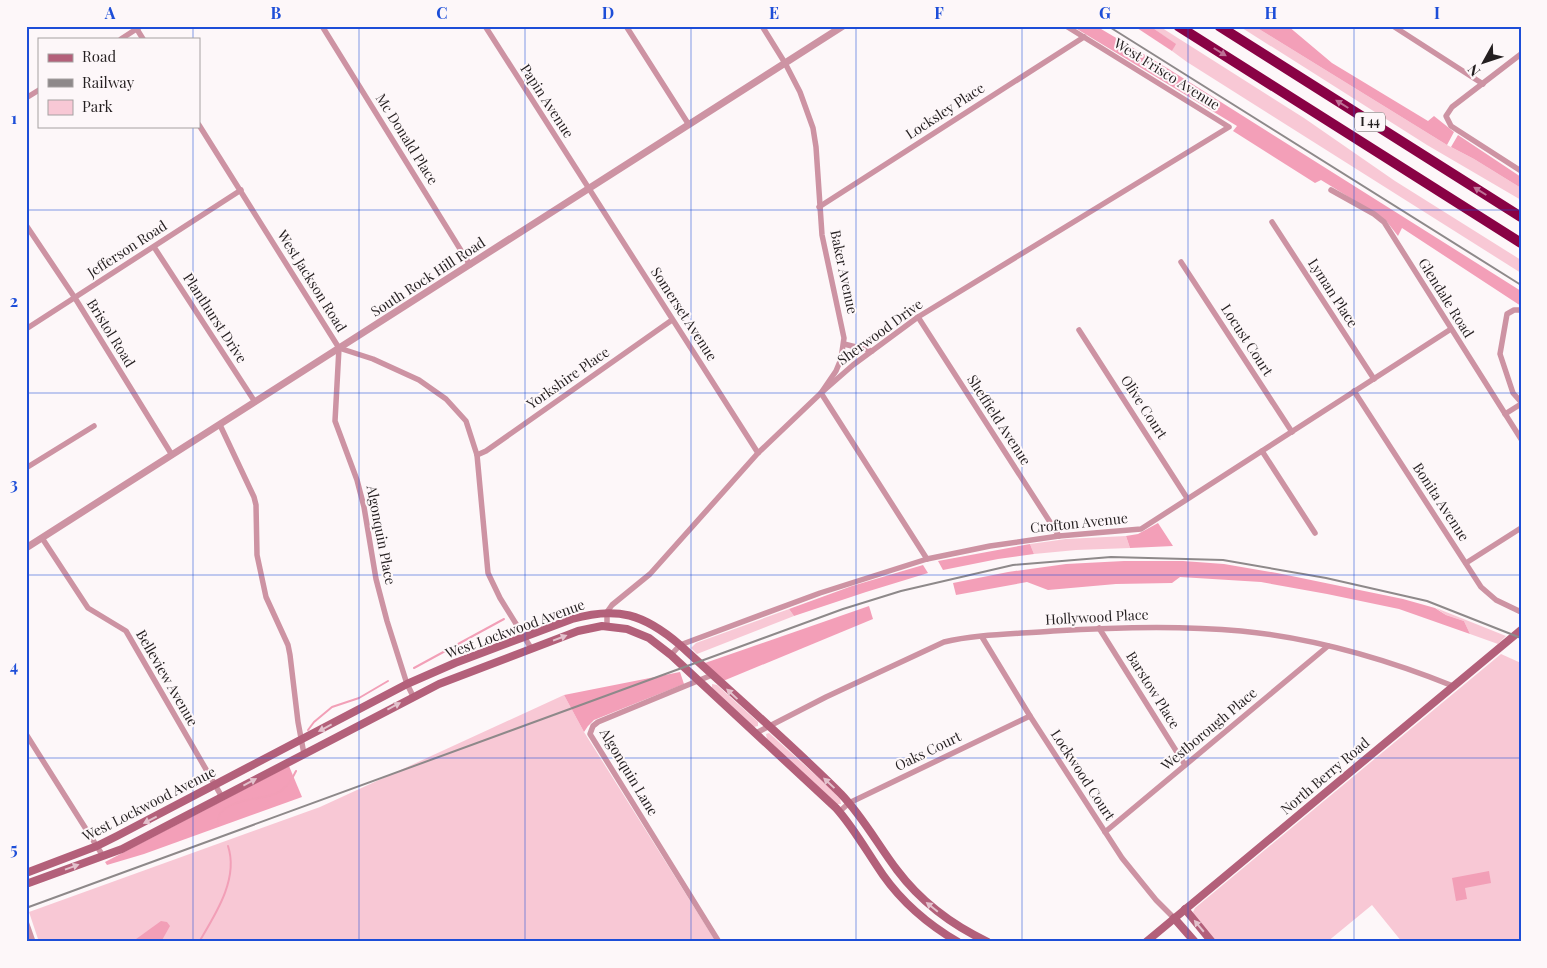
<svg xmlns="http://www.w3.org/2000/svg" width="1547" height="968" viewBox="0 0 1547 968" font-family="'Playfair Display',serif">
<rect width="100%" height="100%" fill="#fdf7f9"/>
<g fill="#f8c8d5">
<path d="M1150 26H1159L1304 118 1395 181 1521 260V273L1187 62 1172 51 1175 44Z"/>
<path d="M1239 26H1254L1447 145 1474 159 1521 188V200L1427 145Z"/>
<path d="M1126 536 1130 548 1076 550 1034 554 1030 544 1066 539Z"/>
<path d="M1436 608 1506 636 1498 644 1470 634 1464 621 1446 615Z"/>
<path d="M789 609 794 616 697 654 691 648 696 643Z"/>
<path d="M1501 654 1521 663V942H1402L1372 905 1327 942H1216L1195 916 1193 912 1195 908Z"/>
<path d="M712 684 717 685 758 722V726L754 727 712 688Z"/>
<path d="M564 695 584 732 716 942H39L29 912 320 807Z"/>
<path d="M769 733 831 789 840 799 841 804H837L767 739 766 734Z"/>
</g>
<g fill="#f39fb8">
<path d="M1072 26H1096L1167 68 1521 291V306L1402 228 1398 236 1387 222 1378 215 1321 180 1315 183 1233 131 1237 126Z"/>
<path d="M1134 26H1150L1176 44 1172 51Z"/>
<path d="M1254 26H1288L1332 63 1428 121 1434 116 1454 132 1447 145Z"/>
<path d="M1458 135 1521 177V188L1474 159 1451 147Z"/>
<path d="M1158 523 1173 546 1130 548 1126 536 1138 534Z"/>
<path d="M1030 544 1034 554 998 559 943 570 938 561Z"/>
<path d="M1124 561H1183L1224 564 1277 573 1403 599 1435 608 1446 615 1464 621 1470 634 1399 609 1327 594 1261 582 1180 577 1172 583 1116 584 1048 590 1027 582 956 595 953 583 1008 572 1066 564Z"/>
<path d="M923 565 928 573 866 592 794 616 789 609 852 586Z"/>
<path d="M869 606 873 619 723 681 705 663Z"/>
<path d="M680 672 684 684 594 720 588 726 584 732 564 695Z"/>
<path d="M289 766 302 797 144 854 107 865 105 862Z"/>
</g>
<g fill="#f29fb7">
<path d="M1489 871 1491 883 1465 888 1467 899 1456 901 1452 878Z"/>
<path d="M161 921 167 922 170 926 161 942H132Z"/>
</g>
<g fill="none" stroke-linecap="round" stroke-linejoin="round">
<g stroke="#f29fb7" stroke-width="2">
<path d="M414 668 504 619"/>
<path d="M308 730 314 722 332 707 359 698 388 681"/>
<path d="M218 824C215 799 260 800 275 794 285 790 292 780 296 771"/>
<path d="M199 942C215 915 239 879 228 846"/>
</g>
<g stroke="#cd93a3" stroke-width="5.5">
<path d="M135 26 143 39"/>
<path d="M322 26 470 265"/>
<path d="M485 26 758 453"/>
<path d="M626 26 689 125"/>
<path d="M762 26 785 63 800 92 813 128 816 147 822 235 844 338 841 359 836 371 821 393 927 559"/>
<path d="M1393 26 1483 84"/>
<path d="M121 39 141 26"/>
<path d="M1521 54 1452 107 1446 116 1451 126 1521 171"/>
<path d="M26 98 39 90"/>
<path d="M199 125 339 348 373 359 419 380 446 399 466 421 477 455 488 573 500 598 531 648"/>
<path d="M1331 190 1374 214 1384 222 1521 439"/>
<path d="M819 207 1084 37"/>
<path d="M1272 222 1374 379"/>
<path d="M26 225 75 298 172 455"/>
<path d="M154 247 255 402"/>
<path d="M1181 262 1292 432"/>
<path d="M1521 310H1514L1507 314 1500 354 1513 393 1521 402"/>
<path d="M918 317 1059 536"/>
<path d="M26 329 241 190"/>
<path d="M1079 330 1187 498"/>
<path d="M844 344 872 351"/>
<path d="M339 348 335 421 357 480 364 507 376 579 387 621 407 684 413 696"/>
<path d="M1354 391 1481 587 1496 600 1521 612"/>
<path d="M1505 414 1521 404"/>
<path d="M220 425 254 497 256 505 257 555 266 597 288 645 290 655 298 722 304 754"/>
<path d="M1262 451 1315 533"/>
<path d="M477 455 486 451 672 320"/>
<path d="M26 468 94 426"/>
<path d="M42 538 88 608 126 631 222 797"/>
<path d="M1466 563 1521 528"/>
<path d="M607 626V612L612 605 650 574 758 453 821 393 853 365 918 317 1229 127 1066 26"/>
<path d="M1099 628 1185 765"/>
<path d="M982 637 1030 716 1122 858 1156 900 1174 918"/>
<path d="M671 655 680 645 820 593 927 559 990 546 1059 536 1141 529 1451 329"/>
<path d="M712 675 598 722 593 726 590 734 719 942"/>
<path d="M756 733 826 697 944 642C976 634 1019 634 1053 631 1116 627 1178 625 1241 631 1314 638 1386 659 1453 686"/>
<path d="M26 734 103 856"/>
<path d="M839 812 849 803 1030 716"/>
<path d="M1105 832 1328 646"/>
<path d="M26 922 33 942"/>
</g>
<path stroke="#cd93a3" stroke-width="7" d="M26 548 843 26"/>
<g stroke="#b3607a" stroke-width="8">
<path d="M26 873 97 846 117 836 407 684 455 663 572 619C617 606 644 614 680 645 733 694 789 742 841 794 863 817 878 845 897 870 921 902 952 925 988 942"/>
<path d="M26 884 122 849 439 684 578 631 602 626 627 629 649 638 671 655 836 808C854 828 867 852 883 875 902 902 929 925 958 942"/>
<path d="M1185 909 1212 942"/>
<path d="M1174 918 1195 942"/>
<path d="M1146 942 1521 630"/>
</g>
<g stroke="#890245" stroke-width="10">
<path d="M1178 26 1521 243"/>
<path d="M1219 26 1521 217"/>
</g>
<g stroke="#8e898a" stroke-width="2">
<path d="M1108 26 1521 285"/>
<path d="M26 908 843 609 901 591 1013 565 1111 557 1223 560 1326 578 1427 601 1521 638"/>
</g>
</g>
<defs><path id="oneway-solid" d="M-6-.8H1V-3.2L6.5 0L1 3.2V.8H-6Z" transform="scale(1.25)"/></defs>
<g fill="#bd7096">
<use href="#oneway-solid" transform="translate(1220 52) rotate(32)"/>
<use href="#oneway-solid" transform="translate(1342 104) rotate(-148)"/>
<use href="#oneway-solid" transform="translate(1480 191) rotate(-148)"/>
</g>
<g fill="#e3c2cd">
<use href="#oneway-solid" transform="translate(560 638) rotate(-21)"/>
<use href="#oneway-solid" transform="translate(732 694) rotate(-137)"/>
<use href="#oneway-solid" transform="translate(394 706) rotate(-28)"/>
<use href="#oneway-solid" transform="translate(325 728) rotate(152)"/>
<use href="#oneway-solid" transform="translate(250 782) rotate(-28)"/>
<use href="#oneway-solid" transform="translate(829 783) rotate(-137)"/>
<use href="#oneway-solid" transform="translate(150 820) rotate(153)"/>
<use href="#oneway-solid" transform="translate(72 867) rotate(-20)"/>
<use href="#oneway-solid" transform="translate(932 907) rotate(-141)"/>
<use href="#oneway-solid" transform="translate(1199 926) rotate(-130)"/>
</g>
<path fill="none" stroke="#1d4ed8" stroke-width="1" stroke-opacity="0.55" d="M193 26V39M359 26V942M525 26V942M691 26V942M856 26V942M1022 26V942M1188 26V942M1354 26V942M193 126V942M26 210H1521M26 393H1521M26 575H1521M26 758H1521"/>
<g text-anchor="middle" stroke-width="4" stroke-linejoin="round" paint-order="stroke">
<rect fill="#fdf7f9" stroke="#656061" stroke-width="1" x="1355" y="112.5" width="30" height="19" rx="4"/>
<g font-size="12" font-weight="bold" fill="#241f20">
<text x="1370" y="126">I 44</text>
</g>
<g font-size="14" fill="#241f20" stroke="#fdf7f9">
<text transform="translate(1167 74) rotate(32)" y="5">West Frisco Avenue</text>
<text transform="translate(547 101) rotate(57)" y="5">Papin Avenue</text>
<text transform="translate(945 111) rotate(-33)" y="5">Locksley Place</text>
<text transform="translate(407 139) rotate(58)" y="5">Mc Donald Place</text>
<text transform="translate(127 249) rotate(-33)" y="5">Jefferson Road</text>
<text transform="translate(844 272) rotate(78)" y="5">Baker Avenue</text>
<text transform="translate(428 277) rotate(-33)" y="5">South Rock Hill Road</text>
<text transform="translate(312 281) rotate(58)" y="5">West Jackson Road</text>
<text transform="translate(1333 293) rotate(57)" y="5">Lyman Place</text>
<text transform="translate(1446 298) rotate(58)" y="5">Glendale Road</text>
<text transform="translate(684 314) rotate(57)" y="5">Somerset Avenue</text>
<text transform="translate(215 318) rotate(57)" y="5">Planthurst Drive</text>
<text transform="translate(880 332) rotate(-36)" y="5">Sherwood Drive</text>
<text transform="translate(111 333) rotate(58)" y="5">Bristol Road</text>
<text transform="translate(1247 340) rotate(57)" y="5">Locust Court</text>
<text transform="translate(568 378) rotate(-35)" y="5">Yorkshire Place</text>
<text transform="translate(1144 407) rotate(57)" y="5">Olive Court</text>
<text transform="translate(999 420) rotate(57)" y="5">Sheffield Avenue</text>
<text transform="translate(1441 502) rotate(57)" y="5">Bonita Avenue</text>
<text transform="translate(1079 523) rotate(-6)" y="5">Crofton Avenue</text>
<text transform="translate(381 535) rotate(79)" y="5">Algonquin Place</text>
<text transform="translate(1097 617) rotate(-3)" y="5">Hollywood Place</text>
<text transform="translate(515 629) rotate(-20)" y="5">West Lockwood Avenue</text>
<text transform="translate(167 678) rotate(60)" y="5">Belleview Avenue</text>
<text transform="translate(1153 690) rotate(58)" y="5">Barstow Place</text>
<text transform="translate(1209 729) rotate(-40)" y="5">Westborough Place</text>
<text transform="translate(928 751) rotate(-26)" y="5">Oaks Court</text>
<text transform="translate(629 772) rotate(59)" y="5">Algonquin Lane</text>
<text transform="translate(1083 775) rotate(57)" y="5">Lockwood Court</text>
<text transform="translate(1325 776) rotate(-40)" y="5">North Berry Road</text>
<text transform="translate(149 804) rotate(-27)" y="5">West Lockwood Avenue</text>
</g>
</g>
<rect width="1547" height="968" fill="none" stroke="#fdf7f9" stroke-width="55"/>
<rect x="38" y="38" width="162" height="90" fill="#fdf7f9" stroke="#a6a1a2"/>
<rect x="48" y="54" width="25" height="8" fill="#b3607a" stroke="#a6a1a2"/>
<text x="82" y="62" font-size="15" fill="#241f20">Road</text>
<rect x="48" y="79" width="25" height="8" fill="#8e898a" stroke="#a6a1a2"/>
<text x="82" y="88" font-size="15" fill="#241f20">Railway</text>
<rect x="48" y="100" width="25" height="15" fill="#f8c8d5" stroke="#a6a1a2"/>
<text x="82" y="112" font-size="15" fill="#241f20">Park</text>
<g transform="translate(1484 62) rotate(230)" stroke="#fdf7f9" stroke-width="4" paint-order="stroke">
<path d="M0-4L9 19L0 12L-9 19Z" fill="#241f20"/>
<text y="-8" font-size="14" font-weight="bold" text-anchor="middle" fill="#241f20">N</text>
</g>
<rect x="28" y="28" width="1492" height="912" fill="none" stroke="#1d4ed8" stroke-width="2"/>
<g font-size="16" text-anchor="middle" font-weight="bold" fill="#1d4ed8">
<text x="110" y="19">A</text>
<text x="276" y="19">B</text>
<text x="442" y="19">C</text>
<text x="608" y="19">D</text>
<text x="774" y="19">E</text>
<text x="939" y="19">F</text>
<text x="1105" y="19">G</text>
<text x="1271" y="19">H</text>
<text x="1437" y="19">I</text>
<text x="14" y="124">1</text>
<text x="14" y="307">2</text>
<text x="14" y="490">3</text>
<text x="14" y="672">4</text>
<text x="14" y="855">5</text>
</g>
</svg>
